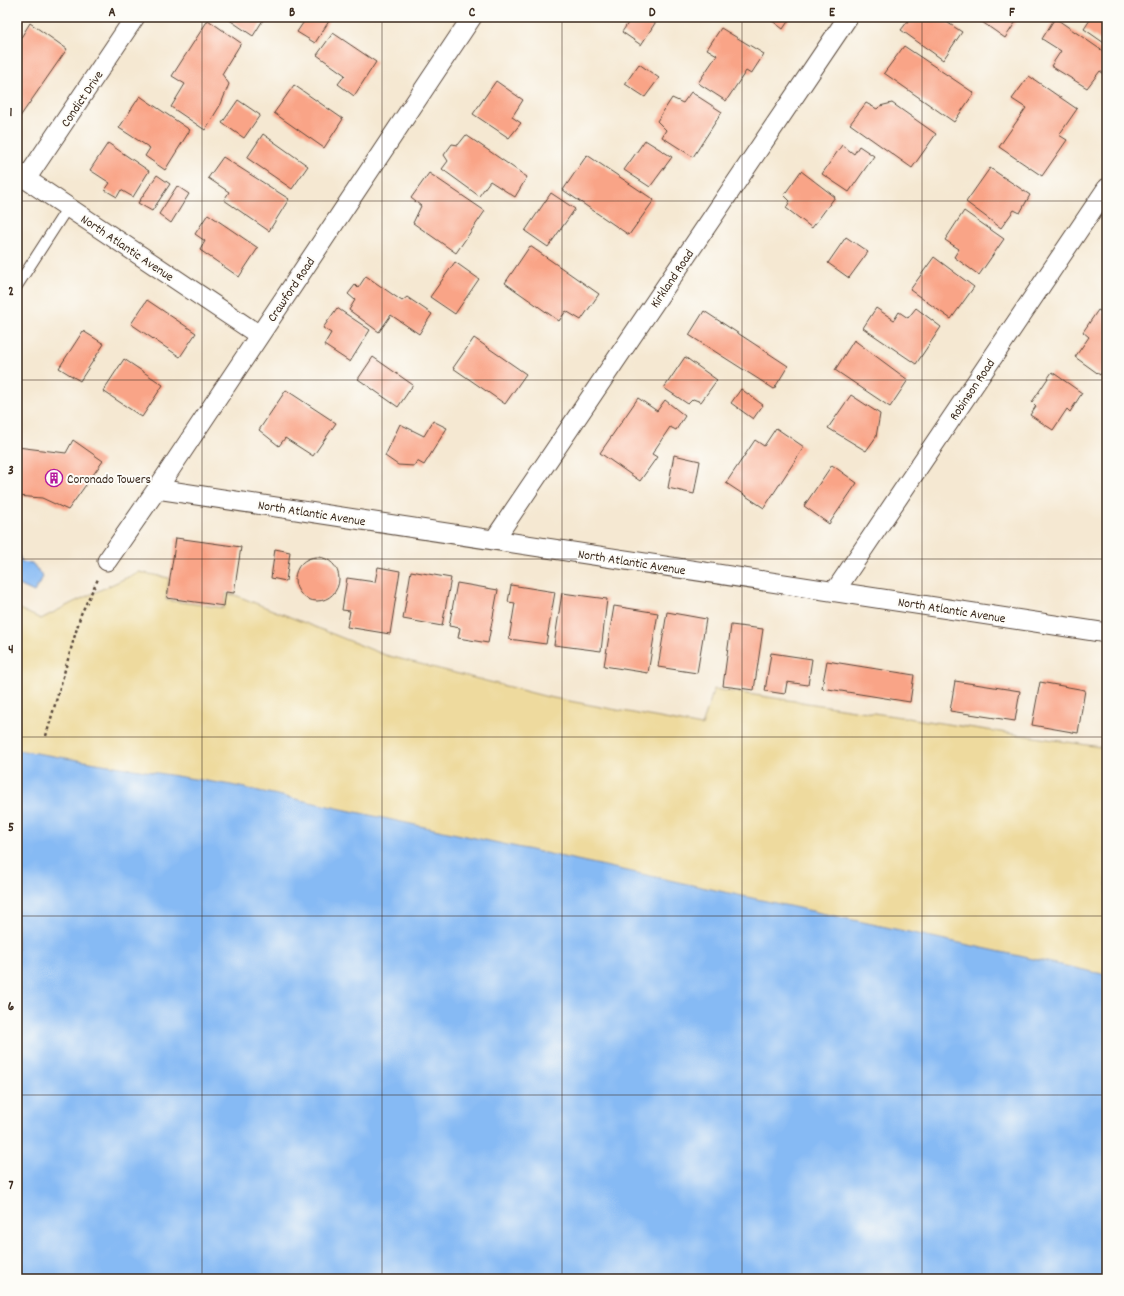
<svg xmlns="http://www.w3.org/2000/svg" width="1124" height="1296" viewBox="0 0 1124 1296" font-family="Dekko,sans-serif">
<rect width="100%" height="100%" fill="#fdfcf7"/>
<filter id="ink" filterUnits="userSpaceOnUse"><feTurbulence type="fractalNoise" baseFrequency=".025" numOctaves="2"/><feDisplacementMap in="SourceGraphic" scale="8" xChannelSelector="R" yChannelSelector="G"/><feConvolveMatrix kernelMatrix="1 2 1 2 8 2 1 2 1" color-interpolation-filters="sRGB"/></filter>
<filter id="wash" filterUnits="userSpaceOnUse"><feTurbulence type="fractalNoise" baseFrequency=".012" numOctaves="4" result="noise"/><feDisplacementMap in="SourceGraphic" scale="16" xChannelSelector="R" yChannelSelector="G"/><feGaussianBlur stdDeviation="0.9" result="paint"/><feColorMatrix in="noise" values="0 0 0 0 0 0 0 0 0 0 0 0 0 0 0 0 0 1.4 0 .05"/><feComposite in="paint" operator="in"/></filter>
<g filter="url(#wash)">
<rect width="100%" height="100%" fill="#f5e8d2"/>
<path fill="#eeda9e" stroke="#94825e" d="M139 572 169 578 166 600 224 608 226 594 235 595 385 655 548 697 702 726 714 689 1107 748V1279H17V608L41 619 72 603Z"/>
<g fill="#86baf4" stroke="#607289">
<path d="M17 552 22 562 32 563 43 577 34 592 17 584Z"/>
<path d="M17 750 231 785 1107 975V1279H17Z"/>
</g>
<g id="blocks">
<g fill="#f9a487">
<path d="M225 17H265L253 36Z"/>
<path d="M307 17H329L331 18 315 43 297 32Z"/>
<path d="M632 17H659L641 45 622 32Z"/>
<path d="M767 17H791L783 29Z"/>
<path d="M911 17H939L962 32 943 60 901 30Z"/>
<path d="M975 17H1019L1005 38Z"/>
<path d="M1092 17H1107V45L1084 29Z"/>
<path d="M1055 18 1107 54V76L1100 71 1087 88 1051 66 1061 51 1042 39Z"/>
<path d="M208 20 241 43 222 74 229 84 221 104 205 130 171 107 185 84 172 76Z"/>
<path d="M30 23 67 49 17 121V44Z"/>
<path d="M721 28 764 54 751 74 746 71 726 101 698 83 717 55 707 49Z"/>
<path d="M333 33 376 62 354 96 338 84 345 75 317 55Z"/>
<path d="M904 46 974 93 954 122 884 73Z"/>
<path d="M639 64 659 78 645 97 625 84Z"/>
<path d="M1029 76 1077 109 1059 135 1067 140 1042 176 999 147 1026 108 1012 99Z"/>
<path d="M496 81 523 100 512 117 521 123 509 138 473 114Z"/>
<path d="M294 85 343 119 324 148 274 113Z"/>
<path d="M691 92 722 112 693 157 662 137 666 130 657 121 672 98 683 103Z"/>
<path d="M140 96 190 130 165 170 145 156 150 148 119 128Z"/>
<path d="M238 100 260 115 244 138 222 123Z"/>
<path d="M866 103 877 109 880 106 892 103 936 134 912 168 850 124Z"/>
<path d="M263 134 308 166 292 189 247 158Z"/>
<path d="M466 135 527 177 515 197 490 181 479 196 442 169 448 161 444 155 452 144 458 145Z"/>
<path d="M645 140 672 157 650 187 624 170Z"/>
<path d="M108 143 149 171 133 197 121 190 117 197 105 190 110 183 90 170Z"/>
<path d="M842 145 854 154 859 146 874 156 849 192 822 174Z"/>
<path d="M587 155 654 200 629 235 563 190Z"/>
<path d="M223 157 289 199 269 231 224 200 229 192 208 178Z"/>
<path d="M990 168 1030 195 1020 213 1014 210 1001 228 966 202Z"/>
<path d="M801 171 835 197 812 228 786 208 790 201 784 195Z"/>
<path d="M429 173 485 211 456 253 413 223 421 206 411 198Z"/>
<path d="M157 175 170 184 152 211 138 203Z"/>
<path d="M177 186 189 194 171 223 159 214Z"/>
<path d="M551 193 575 209 548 247 525 231Z"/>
<path d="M964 211 1004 239 979 275 954 257 959 249 945 240Z"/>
<path d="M208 214 258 248 239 277 200 250 205 241 195 234Z"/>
<path d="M846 237 868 252 849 278 828 263Z"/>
<path d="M530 246 599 294 581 320 566 311 559 321 505 283Z"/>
<path d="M934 257 974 287 951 319 910 290Z"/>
<path d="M455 262 479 279 455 314 430 297Z"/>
<path d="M366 276 402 301 407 297 432 314 419 334 391 315 379 332 349 310 355 300 348 294 355 285 358 288Z"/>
<path d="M147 300 196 333 180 357 131 324Z"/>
<path d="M337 308 370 330 350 362 324 345 331 333 323 328Z"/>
<path d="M876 308 894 320 899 312 908 318 916 308 941 327 916 364 863 328Z"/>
<path d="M1098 310 1107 315V365L1100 375 1075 357 1089 337 1083 332Z"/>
<path d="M704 311 788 366 774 389 689 335Z"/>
<path d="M83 331 104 344 80 381 59 368Z"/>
<path d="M474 338 526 374 505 404 453 368Z"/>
<path d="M854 340 908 380 890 407 835 370Z"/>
<path d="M373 357 413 385 398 407 358 379Z"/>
<path d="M685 357 717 380 701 402 693 399 688 404 664 388Z"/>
<path d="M124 359 163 385 142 417 103 391Z"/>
<path d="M1052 372 1082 393 1070 412 1067 409 1053 430 1030 415 1036 406 1032 402Z"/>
<path d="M741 389 763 405 753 419 731 403Z"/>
<path d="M286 390 336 423 313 456 285 438 279 446 259 430Z"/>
<path d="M851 395 880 414 876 437 866 451 828 428Z"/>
<path d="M638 398 657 411 665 400 685 416 676 430 670 427 652 454 657 457 640 481 600 453Z"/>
<path d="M433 421 447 428 424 465 417 461 414 466 398 465 385 456 400 424 424 436Z"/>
<path d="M776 428 804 447 764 508 726 483 755 440 764 446Z"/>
<path d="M73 440 103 461 68 510 42 498 17 496V447L66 453Z"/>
<path d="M674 455 700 461 694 494 668 488Z"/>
<path d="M832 465 857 483 829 524 804 506Z"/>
<path d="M176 538 241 547 234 593 226 592 224 606 167 598Z"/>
<path d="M275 549 290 552 286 581 271 578Z"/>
<circle cx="317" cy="579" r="22"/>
<path d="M378 567 400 571 390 634 347 627 350 611 342 610 347 578 375 582Z"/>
<path d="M411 571 451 578 442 626 403 619Z"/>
<path d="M457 583 498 590 488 643 458 638 460 628 449 626Z"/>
<path d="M511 585 555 592 546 644 509 639 515 603 508 602Z"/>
<path d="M562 593 607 599 601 651 554 645Z"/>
<path d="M614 606 658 613 648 673 604 666Z"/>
<path d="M667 612 706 619 697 673 658 667Z"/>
<path d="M731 625 763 629 754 690 723 686Z"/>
<path d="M771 653 812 659 808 685 787 682 785 694 765 691Z"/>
<path d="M827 661 914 675 910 702 822 688Z"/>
<path d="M955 681 1020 691 1015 721 950 711Z"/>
<path d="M1040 682 1085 690 1078 733 1032 725Z"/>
</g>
</g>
</g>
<g filter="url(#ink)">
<use href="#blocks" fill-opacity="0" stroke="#574639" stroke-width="1"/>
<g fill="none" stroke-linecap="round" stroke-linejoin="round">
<defs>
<path id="service" d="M17 286 68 207"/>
<g id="minor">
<path d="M17 173 259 335"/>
<path d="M26 179 135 17"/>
<path d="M157 489 1107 633"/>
<path d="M494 540 848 17"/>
<path d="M107 561 157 489 472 17"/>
<path d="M835 591 1107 188"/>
</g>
</defs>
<use href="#service" stroke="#574639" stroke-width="12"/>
<use href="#minor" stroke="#574639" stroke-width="21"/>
<path stroke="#574639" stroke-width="2.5" stroke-dasharray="3 3" stroke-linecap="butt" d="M46 736 81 614 98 579"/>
<use href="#service" stroke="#fff" stroke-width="10"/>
<use href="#minor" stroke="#fff" stroke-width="19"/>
</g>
</g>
<path fill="none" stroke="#3b2a1e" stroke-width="1" stroke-opacity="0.55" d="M202 17V1279M382 17V1279M562 17V1279M742 17V1279M922 17V1279M17 201H1107M17 380H1107M17 559H1107M17 737H1107M17 916H1107M17 1095H1107"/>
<defs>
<symbol id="building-ring" viewBox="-11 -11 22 22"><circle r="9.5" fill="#fdfcf7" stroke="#b5179e" stroke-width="1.5"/><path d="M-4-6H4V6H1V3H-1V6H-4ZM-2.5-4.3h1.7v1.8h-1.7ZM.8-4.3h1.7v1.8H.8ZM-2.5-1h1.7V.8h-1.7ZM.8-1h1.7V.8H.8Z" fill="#b5179e"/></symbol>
</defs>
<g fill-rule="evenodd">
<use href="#building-ring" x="44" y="468" width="20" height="20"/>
</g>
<g text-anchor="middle" stroke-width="4" stroke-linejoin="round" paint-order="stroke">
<g font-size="13" fill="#3b2a1e" stroke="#fdfcf7">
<text transform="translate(81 98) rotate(-56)" y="5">Condict Drive</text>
<text transform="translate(128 247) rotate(34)" y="5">North Atlantic Avenue</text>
<text transform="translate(671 278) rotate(-56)" y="5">Kirkland Road</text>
<text transform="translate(290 289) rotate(-56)" y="5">Crawford Road</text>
<text transform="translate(971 389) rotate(-56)" y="5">Robinson Road</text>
<text transform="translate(312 512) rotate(9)" y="5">North Atlantic Avenue</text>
<text transform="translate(632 561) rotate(9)" y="5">North Atlantic Avenue</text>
<text transform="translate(952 609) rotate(9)" y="5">North Atlantic Avenue</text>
</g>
<g font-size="13" fill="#3b2a1e" stroke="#fdfcf7" text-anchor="start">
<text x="67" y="483">Coronado Towers</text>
</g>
</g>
<rect width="1124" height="1296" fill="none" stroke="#fdfcf7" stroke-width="44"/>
<rect x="22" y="22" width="1080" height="1252" fill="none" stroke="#3b2a1e" stroke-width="1.5"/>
<g font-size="13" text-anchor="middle" font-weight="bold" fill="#3b2a1e">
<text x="112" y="16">A</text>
<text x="292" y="16">B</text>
<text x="472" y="16">C</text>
<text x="652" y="16">D</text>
<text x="832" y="16">E</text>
<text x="1012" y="16">F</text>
<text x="11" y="116">1</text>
<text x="11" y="295">2</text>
<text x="11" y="474">3</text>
<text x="11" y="653">4</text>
<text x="11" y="831">5</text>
<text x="11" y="1010">6</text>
<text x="11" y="1189">7</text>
</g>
</svg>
